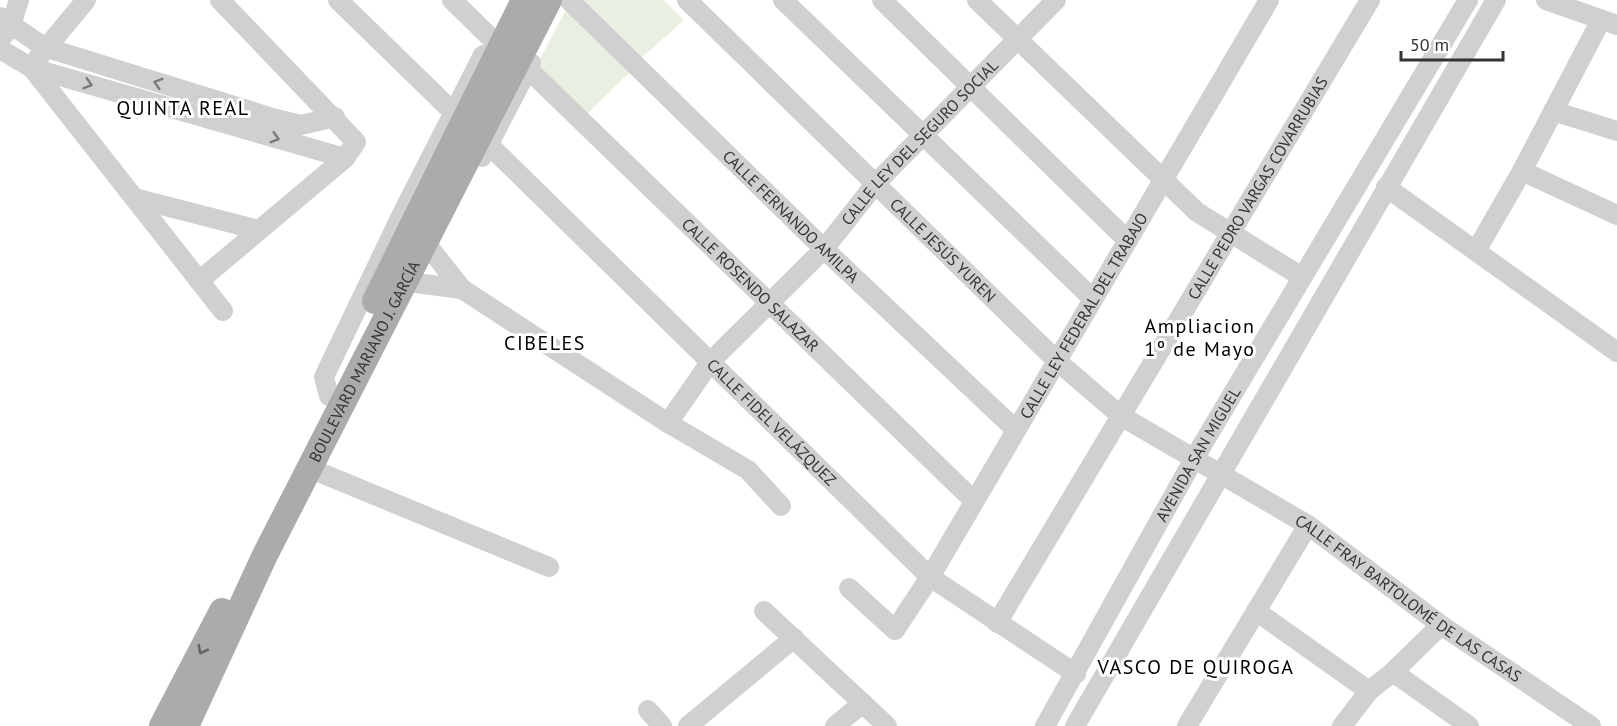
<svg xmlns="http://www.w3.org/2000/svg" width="1617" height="726" viewBox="0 0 1617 726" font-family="'PT Sans',sans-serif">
<rect width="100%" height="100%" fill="#fff"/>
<g fill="#e9f0e1">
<path d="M575 0H664L684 20 639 60Z"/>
<path d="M566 10 633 69 585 116 535 68Z"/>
</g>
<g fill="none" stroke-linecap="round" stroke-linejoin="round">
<g stroke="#d0d0d0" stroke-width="20">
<path d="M338 0 453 112"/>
<path d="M452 0 492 39"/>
<path id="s1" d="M569 0 824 249 1016 430"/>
<path id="s2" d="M687 0 1057 361 1121 416 1308 525 1441 625 1591 726"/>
<path d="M783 0 1092 298"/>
<path d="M882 0 1127 240"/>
<path d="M977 0 1197 212 1302 277"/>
<path d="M1546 0 1617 25"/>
<path d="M0 17 44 47 276 119 301 125 335 117"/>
<path d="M4 35 11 25 19 0"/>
<path d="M0 49 32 68 345 158"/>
<path d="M38 58 86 0"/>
<path d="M32 68 223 311"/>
<path id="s3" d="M528 69 973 500"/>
<path d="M1553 111 1617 131"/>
<path id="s4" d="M489 145 930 577 1076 674"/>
<path d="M482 157 531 63"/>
<path d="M1522 171 1617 215"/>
<path d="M1386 187 1617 352"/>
<path d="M134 198 259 230"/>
<path d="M428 246 462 289 668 423 748 470 781 506"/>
<path d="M1476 251 1522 171 1601 20"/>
<path d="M199 281 345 158 356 142 220 0"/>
<path d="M408 282 462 289"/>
<path d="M329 396 324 377 402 214 483 55"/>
<path id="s5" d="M668 423 711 361 824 249 876 183 1056 0"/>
<path d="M309 468 549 567"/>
<path id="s6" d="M849 588 895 630 930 577 1269 0"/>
<path d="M764 611 887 726"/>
<path d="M1256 611 1369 691"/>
<path id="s7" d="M997 623 1370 0"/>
<path d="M1393 672 1469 726"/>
<path d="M648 710 662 726"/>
<path d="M688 726 794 638"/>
<path d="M835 726 863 703"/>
<path id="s8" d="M1045 726 1195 457 1468 0"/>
<path d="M1075 726 1496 0"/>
<path d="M1187 726 1308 525"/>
<path d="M1342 726 1369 691 1393 672 1441 625"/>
</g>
<g stroke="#ababab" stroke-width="26">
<path d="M375 301 524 0"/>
<path d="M162 726 222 611"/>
<path id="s9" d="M186 726 265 555 549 0"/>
</g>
</g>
<defs><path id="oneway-chevron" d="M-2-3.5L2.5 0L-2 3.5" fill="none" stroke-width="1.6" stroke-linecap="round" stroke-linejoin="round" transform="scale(1.5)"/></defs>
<g stroke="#7a7a7a">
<use href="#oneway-chevron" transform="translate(158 83) rotate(-163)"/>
<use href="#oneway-chevron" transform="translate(88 84) rotate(16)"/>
<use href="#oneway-chevron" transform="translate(275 138) rotate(16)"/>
</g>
<use stroke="#636363" href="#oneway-chevron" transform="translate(202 650) rotate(117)"/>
<g text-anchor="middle" stroke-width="6" stroke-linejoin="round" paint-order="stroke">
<g font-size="16" fill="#333" stroke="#fff">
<text dy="6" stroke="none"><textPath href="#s5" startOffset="378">CALLE LEY DEL SEGURO SOCIAL</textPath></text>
<text dy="6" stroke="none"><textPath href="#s7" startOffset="507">CALLE PEDRO VARGAS COVARRUBIAS</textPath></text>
<text dy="6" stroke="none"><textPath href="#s1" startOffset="310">CALLE FERNANDO AMILPA</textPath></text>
<text dy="6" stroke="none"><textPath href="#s2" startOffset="358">CALLE JESÚS YUREN</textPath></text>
<text dy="6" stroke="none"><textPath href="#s3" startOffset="310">CALLE ROSENDO SALAZAR</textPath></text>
<text dy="6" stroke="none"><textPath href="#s6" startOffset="429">CALLE LEY FEDERAL DEL TRABAJO</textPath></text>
<text dy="6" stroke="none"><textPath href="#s9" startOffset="406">BOULEVARD MARIANO J. GARCÍA</textPath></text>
<text dy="6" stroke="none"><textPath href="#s4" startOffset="396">CALLE FIDEL VELÁZQUEZ</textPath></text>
<text dy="6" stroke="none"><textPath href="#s8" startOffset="312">AVENIDA SAN MIGUEL</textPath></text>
<text dy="6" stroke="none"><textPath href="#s2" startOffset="942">CALLE FRAY BARTOLOMÉ DE LAS CASAS</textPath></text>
</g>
<g font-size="20" letter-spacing="1.5" fill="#000" stroke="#fff">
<text x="183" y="115">QUINTA REAL</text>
<text x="1200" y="333">Ampliacion<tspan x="1200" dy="23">1º de Mayo</tspan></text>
<text x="545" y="350">CIBELES</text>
<text x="1196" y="674">VASCO DE QUIROGA</text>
</g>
</g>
<path d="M1401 51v9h102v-9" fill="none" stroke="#333333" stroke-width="3"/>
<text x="1410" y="51" font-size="18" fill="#333333" stroke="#ffffff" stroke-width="4.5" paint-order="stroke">50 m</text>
</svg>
